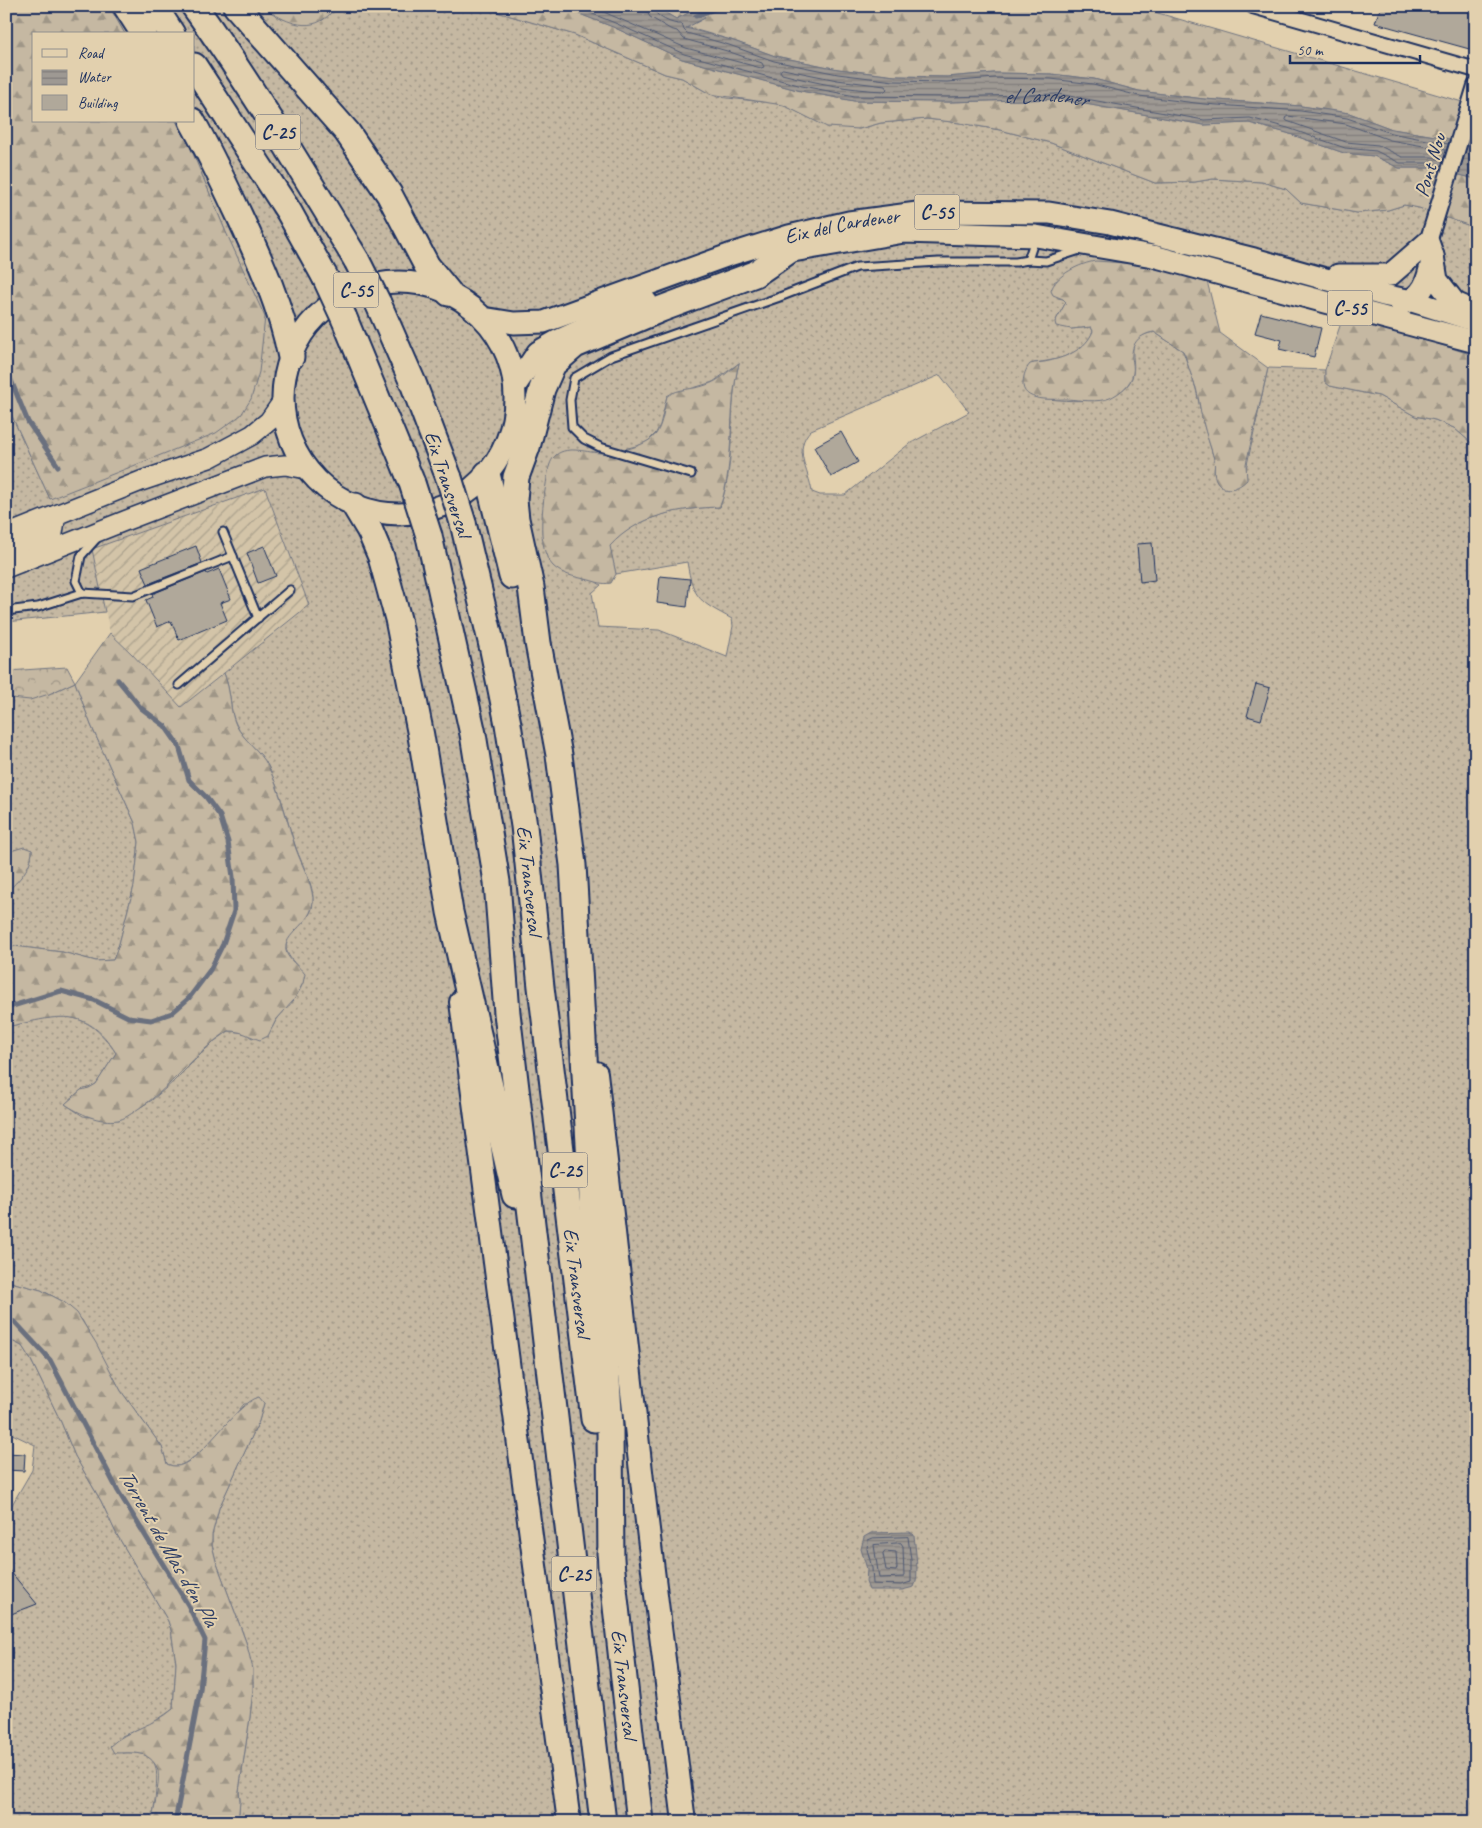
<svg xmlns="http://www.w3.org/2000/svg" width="1482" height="1828" viewBox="0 0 1482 1828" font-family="Caveat,sans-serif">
<defs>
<pattern id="industrial-furrows" width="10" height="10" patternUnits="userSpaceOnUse" patternTransform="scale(1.25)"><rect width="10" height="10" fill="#d3c4a8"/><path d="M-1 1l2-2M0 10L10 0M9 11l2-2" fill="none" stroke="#aaa08c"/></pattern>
<pattern id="grass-dots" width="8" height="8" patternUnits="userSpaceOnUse" patternTransform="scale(1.25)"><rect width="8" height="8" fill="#c5b8a2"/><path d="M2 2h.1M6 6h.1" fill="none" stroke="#9f9687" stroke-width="1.8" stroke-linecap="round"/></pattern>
<pattern id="forest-firs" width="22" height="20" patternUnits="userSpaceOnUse" patternTransform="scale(1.25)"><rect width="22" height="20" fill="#c5b8a2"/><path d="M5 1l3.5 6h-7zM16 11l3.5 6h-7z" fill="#9f9687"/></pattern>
<pattern id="park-crowns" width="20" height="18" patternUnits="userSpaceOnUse" patternTransform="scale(1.25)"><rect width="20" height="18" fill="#c5b8a2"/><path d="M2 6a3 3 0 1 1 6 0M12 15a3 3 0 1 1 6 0" fill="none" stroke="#9f9687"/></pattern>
<pattern id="water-rules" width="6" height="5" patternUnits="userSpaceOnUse" patternTransform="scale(1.25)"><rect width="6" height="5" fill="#9e9993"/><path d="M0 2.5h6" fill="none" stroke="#807d7b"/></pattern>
</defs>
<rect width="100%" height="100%" fill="#e2d0ae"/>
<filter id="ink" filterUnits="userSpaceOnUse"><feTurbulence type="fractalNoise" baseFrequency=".02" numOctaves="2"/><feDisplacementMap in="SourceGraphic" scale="10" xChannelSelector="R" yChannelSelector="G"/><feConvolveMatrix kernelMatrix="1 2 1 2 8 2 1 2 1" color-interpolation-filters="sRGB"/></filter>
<g filter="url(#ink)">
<path fill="url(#industrial-furrows)" d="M265 488 309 605 181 707 132 654 110 633 92 549Z"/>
<g fill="url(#grass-dots)" stroke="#707480" fill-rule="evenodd">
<path d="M109 6H262L283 19 323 20 338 6H487L497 12 575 35 665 74 682 78 710 94 718 97 774 103 790 108 812 119 859 129 881 123 927 119 960 123 1000 130 1051 143 1155 183 1195 182 1213 179 1262 182 1286 189 1301 203 1357 213 1388 210 1404 205 1419 208 1476 228V356L1344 314 1138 264 1078 267 1054 282 1058 298 1063 299 1066 302 1055 322 1071 329 1091 327 1093 331C1084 355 1057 360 1034 363V397C1059 401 1120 408 1132 378 1139 358 1120 339 1154 332L1183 351 1196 389 1203 422 1215 462 1214 472 1224 488H1234L1243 483 1268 368 1325 370V382L1330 386 1379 396 1415 416 1435 420 1454 428 1476 447V1822H238L240 1801 239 1791 250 1717 253 1689 252 1669 246 1642 216 1561 212 1545V1535L219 1508 259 1421 264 1403 244 1404C231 1420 197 1461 178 1466 174 1467 171 1465 167 1464L162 1447 121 1391 82 1320 64 1302 41 1290 6 1281V1027C57 1016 82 1003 116 1053L96 1084 89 1088 81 1090 65 1104 83 1116 119 1120 152 1100 173 1082 212 1043 229 1031 245 1033 252 1038 272 1028C279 1012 296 1002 302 985 308 968 285 961 286 945 287 929 312 924 313 902 314 884 302 865 296 848 287 821 281 792 268 766 260 750 243 741 236 724 230 711 232 704 229 692 228 685 226 679 224 673L309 605 265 488 92 549 105 612 6 622V403L50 499 225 230 189 144 176 121H194V34H125ZM739 363C727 411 737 460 720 507 679 508 638 515 609 546L616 574 687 562C693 600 701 602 732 619L733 626 727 657 659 630 598 627 592 593 601 585 593 580 583 579 545 549 542 530 548 472 592 452H612L640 445 648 441 656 433 660 425 667 396 713 382ZM940 375 969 412 909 444 845 495H820L812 492C809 470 792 449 811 430Z"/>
<path d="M6 659 11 698 49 694 75 682 91 725 135 823 139 842 134 886 119 944 113 960 96 961 62 952 6 945V892C18 881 32 867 32 850H14L6 856V797L10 755 6 740Z"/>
<path d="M6 1338 22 1346 31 1360 61 1422 75 1456 101 1501 116 1533 168 1621 171 1630 176 1663 173 1709 153 1723 122 1736V1753C154 1751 159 1761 156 1790 155 1801 154 1812 151 1822H6V1515L32 1470 35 1445 6 1431Z"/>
</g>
<g fill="url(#forest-firs)" stroke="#707480">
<path d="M6 6H109L125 34H34V121H176L189 144 225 230 265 317 259 372 251 399 241 415 216 433 50 499 6 403Z"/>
<path d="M262 6H338C333 10 329 16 324 19 304 33 278 18 262 6Z"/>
<path d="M487 6H559L613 27 682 59 801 91 854 101 949 102 1057 99 1204 125 1249 123 1287 133 1344 153 1374 156 1399 168H1431L1476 179V228L1419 208 1404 205 1388 210 1357 213 1301 203 1286 189 1262 182 1213 179 1195 182 1155 183 1051 143 1000 130 960 123 927 119 881 123 859 129 827 127 783 105 710 94 682 78 665 74 575 35 497 12Z"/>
<path d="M654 6H1134L1476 106V146L1441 137 1392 129 1349 113 1301 106 1204 99 1139 91 1094 79 1051 74 994 73 947 77 895 76 838 69 775 56 731 40 686 27 704 18 699 8 676 19Z"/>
<path d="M1096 261 1138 264 1207 281 1220 333 1268 368 1246 464 1247 480C1240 487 1228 493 1220 485 1211 477 1216 468 1214 459 1211 447 1206 435 1203 422 1200 411 1199 399 1196 388 1192 377 1188 367 1185 355L1183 351 1154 332C1140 334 1131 343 1132 358 1133 363 1134 368 1133 373 1131 385 1120 393 1110 398 1098 403 1080 400 1067 399 1054 399 1021 403 1023 382 1024 375 1025 370 1030 364 1036 362 1042 363 1049 361 1067 357 1086 349 1093 331L1091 327 1071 329 1056 326 1055 322 1066 302 1063 299 1053 295 1051 291C1055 275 1081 263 1096 261Z"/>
<path d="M1344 314 1476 356V447L1454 428 1435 420 1415 416 1379 396 1330 386 1325 382V370Z"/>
<path d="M739 363C727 410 736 460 720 507 680 508 638 515 610 546L616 574 611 583C601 585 595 581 585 579 575 577 561 574 553 566 534 546 544 497 548 472 549 466 551 459 556 455 568 445 588 453 602 453 617 453 647 446 656 434 663 423 664 408 667 396 679 388 692 390 706 385 719 381 729 371 739 363Z"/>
<path d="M110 633 132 654 181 707 224 673C226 679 228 685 229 692 232 705 230 711 236 725 244 741 260 750 268 766 281 793 287 822 296 849 301 863 309 877 312 892 320 924 278 932 287 954 291 962 300 967 305 974L303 983 294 1000 276 1020 268 1036 260 1040C248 1036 243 1031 228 1031 194 1053 171 1089 135 1111 131 1114 124 1119 118 1120 99 1123 80 1114 65 1104L81 1090 89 1088 96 1084 116 1053C85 1003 55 1017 6 1027V945L62 952 96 961 113 960 119 944 134 886 139 842 135 823 91 725 75 682Z"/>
<path d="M24 847 32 850C32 867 19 881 6 892V856L14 850Z"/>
<path d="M6 1281 41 1290 64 1302 77 1313 96 1343 121 1391 162 1447 167 1464C169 1465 172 1466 175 1466 198 1468 234 1404 259 1397L264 1403 259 1421 219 1508 212 1535V1545L216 1561 246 1642 253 1669V1689L250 1717 239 1791 240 1801 238 1822H151C154 1810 160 1783 158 1771 156 1763 150 1757 142 1754 133 1752 123 1753 114 1753L110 1746C128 1729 154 1726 173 1709L176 1663 171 1630 168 1621 116 1533 101 1501 75 1456 61 1422 31 1360 22 1346 6 1338Z"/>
</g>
<path fill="url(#park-crowns)" stroke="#707480" d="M67 667 75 682 49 694 30 700 11 698 8 671Z"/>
<g fill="url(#water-rules)" stroke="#6a6f7e">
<path d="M559 6H654L676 19 699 8 705 18 686 28 731 40 775 56 838 69 895 76 947 77 994 73 1051 74 1094 79 1139 91 1204 99 1301 106 1349 113 1392 129 1441 137 1476 146V179L1431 168H1399L1374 156 1344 153 1287 133 1249 123 1204 125 1057 99 949 102 854 101 801 91 682 59 613 27Z"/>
<path d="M910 1532 914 1535C915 1547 920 1577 914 1587L902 1590H869L866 1582 867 1569 861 1549 864 1537 871 1533Z"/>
</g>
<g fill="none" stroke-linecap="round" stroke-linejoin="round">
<g stroke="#4f5973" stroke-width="1">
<path id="s1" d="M573 6 615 23 684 54 802 86 855 96 949 97 1058 94 1204 120 1250 118 1288 128 1345 148 1376 151 1400 163H1431L1442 166"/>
<path d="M590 6 686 48 761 68 764 67 762 63 727 51 684 39 677 31 670 29 650 17 647 12 646 6"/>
<path d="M652 6C654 17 673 25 682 24L684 30 687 33 729 45 774 61 838 74 894 81 947 82 995 78 1051 79 1093 84 1139 96 1204 104 1301 111 1347 118 1391 133 1448 144"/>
<path d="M783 69 837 80 885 86 887 89 885 91C850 90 816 83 782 74L780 71Z"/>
<path d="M1443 160 1432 157H1402L1378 145 1346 142 1287 121 1285 118 1288 116 1346 124 1390 140 1446 150"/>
<path d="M908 1537 911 1560V1582L901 1585 873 1584 872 1568 867 1549 868 1540 873 1538Z"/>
<path d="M901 1543 903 1546 904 1577 879 1578 874 1545Z"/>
<path d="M885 1551 896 1552 897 1568 896 1571 886 1570 883 1554Z"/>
</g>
<g stroke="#6a6f7e" stroke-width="5">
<path d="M696 16 722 6"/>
<path d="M6 368 28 422 58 466"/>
<path d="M6 1008 61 991 94 1000 128 1017 151 1020 172 1013 189 998 210 970 223 944 234 911 233 877 228 842 220 816 206 797 189 780 179 746 165 726 141 708 118 680"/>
<path d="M6 1319 15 1322 50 1360 118 1491 188 1605 205 1640 200 1690 175 1822"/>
</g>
</g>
<g fill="#b0a89a" stroke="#1b2f5e">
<path d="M1384 6H1476V42L1473 50 1375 23 1379 11Z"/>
<path d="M1261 313 1321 328 1314 357 1279 349 1282 340 1255 333Z"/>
<path d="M841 432 858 462 831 477 814 447Z"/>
<path d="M1152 543 1155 580 1140 582 1137 544Z"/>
<path d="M196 546 202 563 148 584 141 568Z"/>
<path d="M264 546 276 576 258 583 247 553Z"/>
<path d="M219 569 231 599 220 603 227 620 179 640 171 621 157 627 146 600 153 597 152 594 206 572 207 574Z"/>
<path d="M660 576 690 579 687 607 657 603Z"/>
<path d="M1256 684 1270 688 1261 720 1247 716Z"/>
<path d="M6 1453 25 1454 24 1471 6 1470Z"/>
<path d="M6 1566 37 1604 6 1616Z"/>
</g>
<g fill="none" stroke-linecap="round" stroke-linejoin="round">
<defs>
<g id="service">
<path d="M1028 260 1035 239"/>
<path d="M691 474 600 447 584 439 572 427 570 400 574 378 611 356 777 298 857 267 939 262H1016L1028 260 1046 261 1080 250"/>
<path d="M223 532 258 618"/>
<path d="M82 593 76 581 81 556 97 538"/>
<path d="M6 611 38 607 82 593 133 596 233 556"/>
<path d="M179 685 290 590"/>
</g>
<path id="minor" d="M1253 6 1476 70"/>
<path id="tertiary" d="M1428 242 1476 86"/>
<g id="secondary">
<path d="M6 535 141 481 209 458 252 435 269 421 283 401"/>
<path d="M6 551 53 533 56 515"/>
<path d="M6 568 127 520 265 467 285 465 307 469"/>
</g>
<g id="primary">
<path d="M772 257 787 252 904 232 1036 236 1153 256 1476 342"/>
<path d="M1338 275H1390L1428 242 1433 256 1437 280 1455 303 1476 312"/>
<circle cx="399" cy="398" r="116"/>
<path d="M1401 304C1425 297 1428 279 1433 256"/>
<path id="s2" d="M483 318 514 323 544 322 729 255 789 236 849 222 925 212 1049 213 1110 223 1254 259 1383 295 1412 301 1476 321"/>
<path d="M515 386 538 352 557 341 646 301"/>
</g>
<g id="trunk">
<path d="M461 1002C495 1276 534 1548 569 1822"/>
<path d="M596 1073 643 1489 684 1822"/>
</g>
<g id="motorway">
<path d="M126 6 144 34"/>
<path d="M154 6 172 34"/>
<path d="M194 6C253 88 305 175 357 261"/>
<path d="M236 6 347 132 389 194 427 266 449 293"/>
<path d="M194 66 289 212 325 277"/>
<path d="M192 121C210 153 225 185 240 217 261 262 281 307 291 357"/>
<path d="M378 303 413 383 449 478"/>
<path d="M344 318 412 483"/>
<path d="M487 474 512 576"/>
<path d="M355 506 370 531 381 557 398 619 421 736 450 912 515 1195"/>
<path id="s3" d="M463 523 493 650 508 724 524 826 541 987 594 1419"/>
<path d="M429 536 473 734 497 882 507 1013 603 1822"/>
<path id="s4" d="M610 1553 640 1822"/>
<path d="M611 1569 610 1428 606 1363 596 1266 573 865 559 755 538 643 531 587 516 519 514 500 516 477 527 447 542 389 553 364 575 345 661 309 755 274 787 252"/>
</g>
</defs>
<use href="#service" stroke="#1b2f5e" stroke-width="11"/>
<use href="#minor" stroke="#1b2f5e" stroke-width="18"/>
<use href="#tertiary" stroke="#1b2f5e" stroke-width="20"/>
<use href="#secondary" stroke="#1b2f5e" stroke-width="22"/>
<use href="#primary" stroke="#1b2f5e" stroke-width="25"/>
<use href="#trunk" stroke="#1b2f5e" stroke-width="26"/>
<use href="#motorway" stroke="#1b2f5e" stroke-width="29"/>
<use href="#service" stroke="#e2d0ae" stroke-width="7"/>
<use href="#minor" stroke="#e2d0ae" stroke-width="14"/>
<use href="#tertiary" stroke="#e2d0ae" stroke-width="16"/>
<use href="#secondary" stroke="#e2d0ae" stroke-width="19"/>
<use href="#primary" stroke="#e2d0ae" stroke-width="21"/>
<use href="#trunk" stroke="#e2d0ae" stroke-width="22"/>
<use href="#motorway" stroke="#e2d0ae" stroke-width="25"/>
<defs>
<g id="motorway-bridge">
<path d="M357 261 378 303"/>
<path d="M325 277 344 318"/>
<path d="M449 478 463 523"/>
<path d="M412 483 429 536"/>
</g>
</defs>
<use href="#motorway-bridge" stroke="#1b2f5e" stroke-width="29" stroke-linecap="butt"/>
<use href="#motorway-bridge" stroke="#e2d0ae" stroke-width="25"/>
</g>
</g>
<g text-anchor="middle" stroke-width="4" stroke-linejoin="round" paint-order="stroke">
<g fill="#e2d0ae" stroke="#575f76" stroke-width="1">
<rect x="255.5" y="114.5" width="45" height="35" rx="4"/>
<rect x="914.5" y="194.5" width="45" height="35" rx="4"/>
<rect x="333.5" y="272.5" width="45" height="35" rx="4"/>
<rect x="1327.5" y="290.5" width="45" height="35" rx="4"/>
<rect x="542.5" y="1152.5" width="45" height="35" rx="4"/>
<rect x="551.5" y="1556.5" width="45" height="35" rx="4"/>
</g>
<g font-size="20" font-weight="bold" fill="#1b2f5e">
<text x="278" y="139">C-25</text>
<text x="937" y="219">C-55</text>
<text x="356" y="297">C-55</text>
<text x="1350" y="315">C-55</text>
<text x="565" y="1177">C-25</text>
<text x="574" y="1581">C-25</text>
</g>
<g font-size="21" fill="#1b2f5e" stroke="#e2d0ae">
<text transform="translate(1430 165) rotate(-73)" y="7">Pont Nou</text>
<text dy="7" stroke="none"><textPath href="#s2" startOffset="375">Eix del Cardener</textPath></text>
<text transform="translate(448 484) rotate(72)" y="7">Eix Transversal</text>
<text dy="7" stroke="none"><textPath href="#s3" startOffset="364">Eix Transversal</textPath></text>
<text dy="7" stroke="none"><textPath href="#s3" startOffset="769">Eix Transversal</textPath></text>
<text dy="7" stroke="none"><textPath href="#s4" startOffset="132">Eix Transversal</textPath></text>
</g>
<g font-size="22" font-style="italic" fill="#2f3f66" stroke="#e2d0ae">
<text dy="8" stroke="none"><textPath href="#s1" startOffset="488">el Cardener</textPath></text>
<text transform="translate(169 1547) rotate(60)" y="8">Torrent de Mas d'en Pla</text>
</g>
</g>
<rect width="1482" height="1828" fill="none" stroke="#e2d0ae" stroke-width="25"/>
<rect x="12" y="12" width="1457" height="1803" fill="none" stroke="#1b2f5e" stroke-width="2" filter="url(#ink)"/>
<rect x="32" y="32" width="162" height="90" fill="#e2d0ae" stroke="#92908e"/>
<rect x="42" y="49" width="25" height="8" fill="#e2d0ae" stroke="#92908e"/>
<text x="78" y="58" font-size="15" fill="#1b2f5e">Road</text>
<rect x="42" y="70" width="25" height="15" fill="url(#water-rules)" stroke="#92908e"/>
<text x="78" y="82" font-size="15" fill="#1b2f5e">Water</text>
<rect x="42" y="95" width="25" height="15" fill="#b0a89a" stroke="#92908e"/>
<text x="78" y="108" font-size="15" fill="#1b2f5e">Building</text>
<path d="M1290 55v8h130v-8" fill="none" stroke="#1b2f5e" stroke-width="2.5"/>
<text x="1297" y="55" font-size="15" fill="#1b2f5e" stroke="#e2d0ae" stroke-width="4" paint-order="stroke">50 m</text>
</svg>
